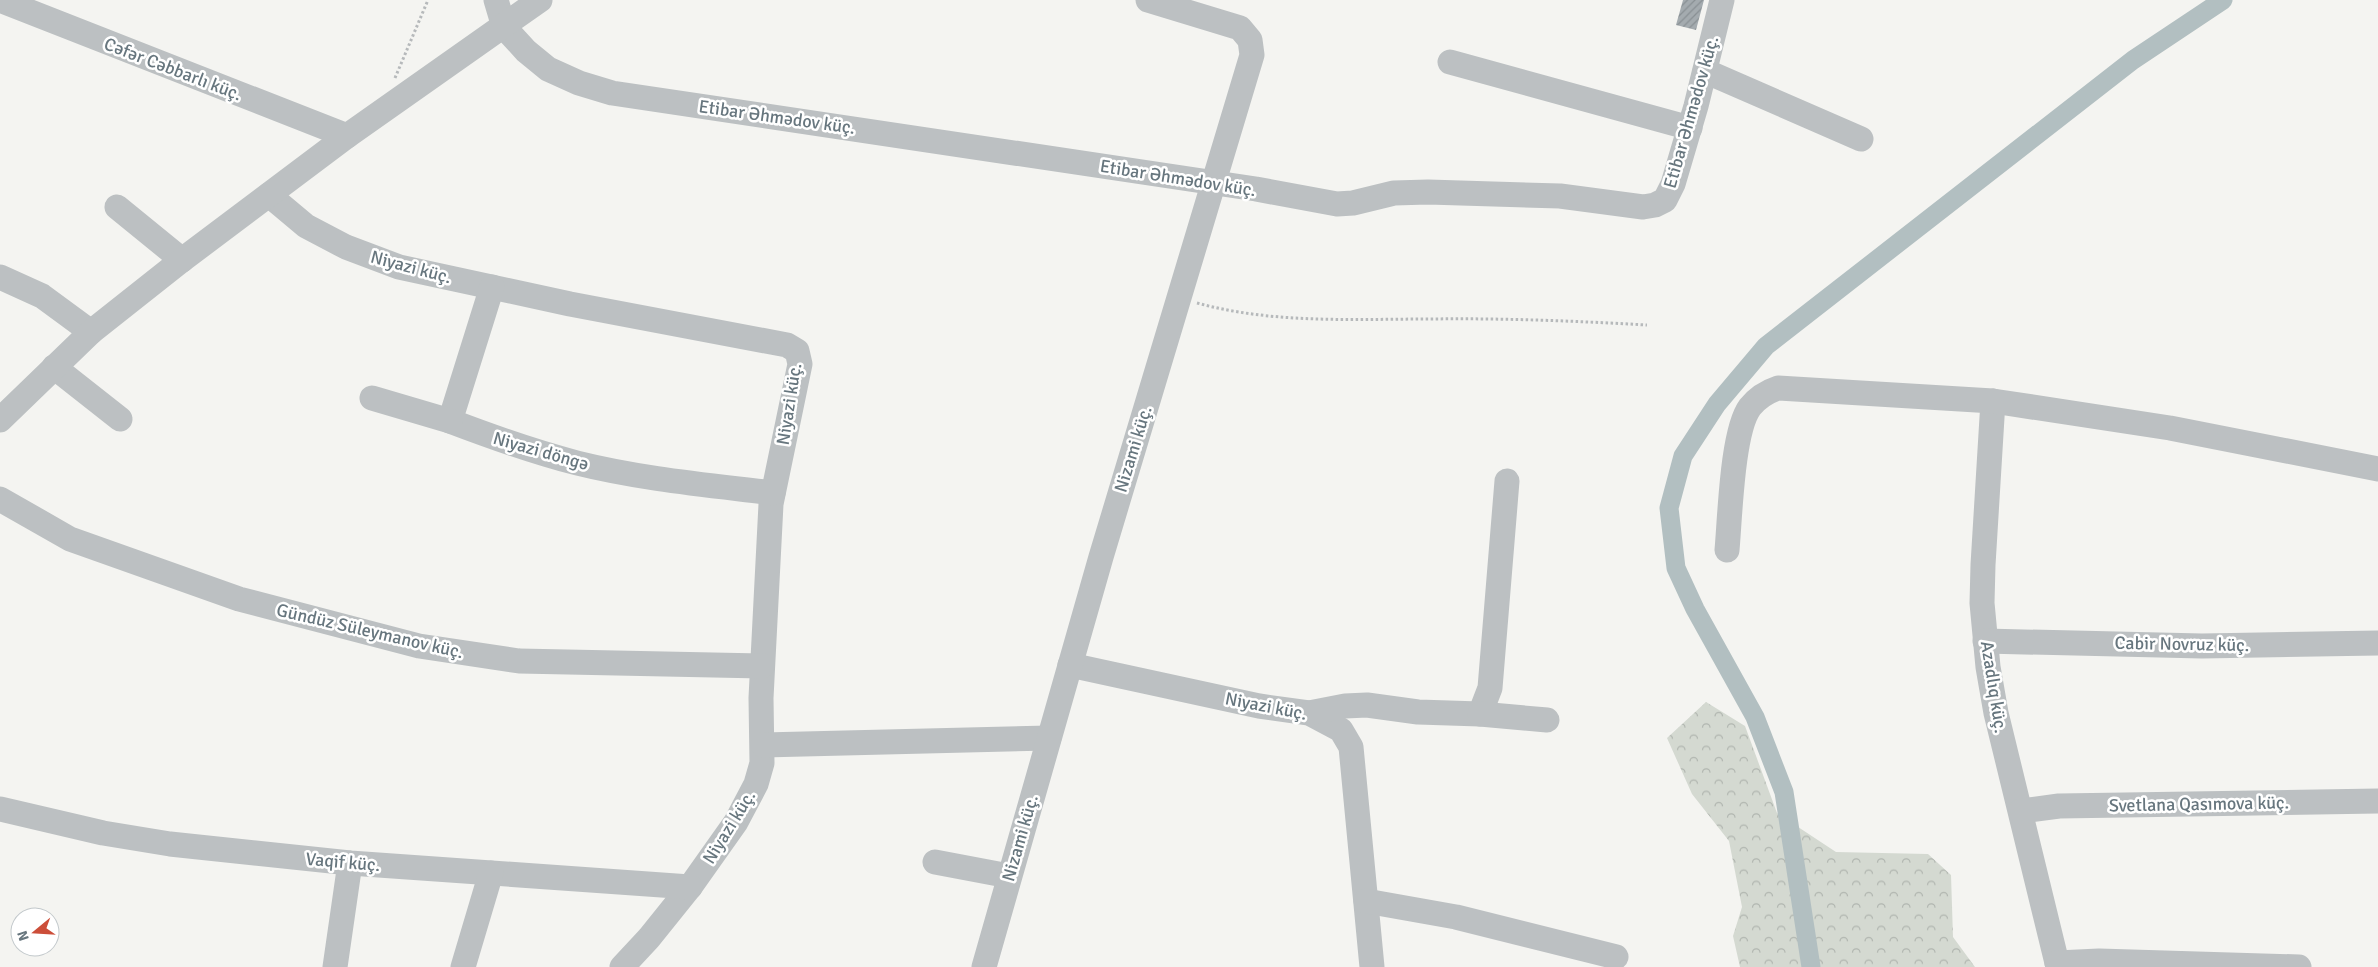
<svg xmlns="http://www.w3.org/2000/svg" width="2378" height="967" viewBox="0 0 2378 967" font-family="Signika,sans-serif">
<defs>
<pattern id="forest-crowns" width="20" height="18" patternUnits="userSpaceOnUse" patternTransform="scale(1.25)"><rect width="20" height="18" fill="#d4d9d1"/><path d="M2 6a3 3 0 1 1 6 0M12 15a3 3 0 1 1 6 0" fill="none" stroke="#b0b5af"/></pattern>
<pattern id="building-hatch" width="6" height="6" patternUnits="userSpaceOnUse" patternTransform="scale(1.25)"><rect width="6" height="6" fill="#a4abaf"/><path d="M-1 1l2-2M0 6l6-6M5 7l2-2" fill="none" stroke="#899094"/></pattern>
</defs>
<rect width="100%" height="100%" fill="#f4f4f1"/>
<path fill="url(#forest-crowns)" d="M1706 702 1745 726 1777 813 1836 852 1928 854 1951 875 1953 937 1975 967H1740L1733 936 1742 907 1729 841 1692 794 1667 738Z"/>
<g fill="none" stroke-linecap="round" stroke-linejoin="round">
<path stroke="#b2bfc1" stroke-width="19" d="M1811 967 1784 792 1755 717 1695 609 1676 568 1669 508 1683 456 1717 404 1766 346 2133 60 2223 0"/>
</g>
<path fill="url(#building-hatch)" d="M1683 0H1704L1696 30 1676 25Z"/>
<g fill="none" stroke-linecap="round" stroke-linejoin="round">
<g stroke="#b6b9bb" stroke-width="3" stroke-dasharray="2.5 2.5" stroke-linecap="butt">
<path d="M395 78 428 0"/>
<path d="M1197 303C1274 324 1352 319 1431 319 1503 318 1575 321 1647 325"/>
</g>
<g stroke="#bcc0c2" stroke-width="25">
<path d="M0 0 347 136"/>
<path d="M496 0 504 27 526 51 548 69 579 83 612 93 1256 189 1337 204 1353 203 1394 193 1428 192 1560 196 1643 207 1655 205 1665 200 1673 184 1696 106 1722 0"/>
<path d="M1450 62 1690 128"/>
<path d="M1705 71 1861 139"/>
<path d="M269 195 306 226 346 247 399 267 570 304 787 345 797 351 800 364 771 504 761 698 762 763 756 784 736 822 690 887 649 938 622 967"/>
<path d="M117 207 182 260"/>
<path d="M0 277 42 296 91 332"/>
<path d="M492 287 450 421C492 437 534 452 577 463 641 479 708 485 773 493"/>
<path d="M54 367 120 419"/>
<path d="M372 398 450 421"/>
<path d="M1993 401 1983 565 1982 603 1988 667 1996 713 2058 967"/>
<path d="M0 420 91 332 182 260 347 136 540 0"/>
<path d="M0 499 70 539 239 599 419 646 519 661 762 666"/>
<path d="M1727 550C1730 518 1732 431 1750 407 1758 397 1766 392 1778 388L1993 401 2170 428 2378 469"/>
<path d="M1985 641 2202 646 2378 643"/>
<path d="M1070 665 1259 706 1309 713 1341 730 1351 747 1372 967"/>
<path d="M1309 713 1345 706 1367 705 1418 712 1480 714 1490 688 1507 481"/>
<path d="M1480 714 1547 720"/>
<path d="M763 745 1049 738"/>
<path d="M0 809 103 833 170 844 350 863 690 887"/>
<path d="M2021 811 2059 806 2378 801"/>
<path d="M935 862 1009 876"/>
<path d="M1366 901 1456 917 1616 957"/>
<path d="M2057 963 2099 961 2299 967"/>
<path d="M335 967 350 863"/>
<path d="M463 967 491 873"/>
<path d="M984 967 1101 557 1252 55 1250 40 1240 28 1148 0"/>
</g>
</g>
<g text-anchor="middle" stroke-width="5" stroke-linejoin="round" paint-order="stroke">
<g font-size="18" fill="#67767e" stroke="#fff">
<text transform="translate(173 69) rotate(21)" y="6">Cəfər Cəbbarlı küç.</text>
<text transform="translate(1691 112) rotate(-74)" y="6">Etibar Əhmədov küç.</text>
<text transform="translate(777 117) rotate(8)" y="6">Etibar Əhmədov küç.</text>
<text transform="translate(1178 178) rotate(9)" y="6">Etibar Əhmədov küç.</text>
<text transform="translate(411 267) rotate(15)" y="6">Niyazi küç.</text>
<text transform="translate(789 404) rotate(-81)" y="6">Niyazi küç.</text>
<text transform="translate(1133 449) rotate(-73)" y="6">Nizami küç.</text>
<text transform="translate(541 451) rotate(16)" y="6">Niyazi döngə</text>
<text transform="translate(370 631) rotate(13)" y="6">Gündüz Süleymanov küç.</text>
<text transform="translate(2182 644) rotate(1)" y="6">Cabir Novruz küç.</text>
<text transform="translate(1994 687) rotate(81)" y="6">Azadlıq küç.</text>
<text transform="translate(1266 706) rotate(11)" y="6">Niyazi küç.</text>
<text transform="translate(2199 804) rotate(-1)" y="6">Svetlana Qasımova küç.</text>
<text transform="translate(729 827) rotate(-58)" y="6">Niyazi küç.</text>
<text transform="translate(1020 838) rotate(-74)" y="6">Nizami küç.</text>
<text transform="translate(343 862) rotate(5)" y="6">Vaqif küç.</text>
</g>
</g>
<g transform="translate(35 932) rotate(252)"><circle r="24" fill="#ffffff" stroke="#c2c8cb"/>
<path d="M0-4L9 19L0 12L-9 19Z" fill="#cc4e39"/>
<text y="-8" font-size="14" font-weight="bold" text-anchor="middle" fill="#67767e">N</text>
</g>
</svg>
